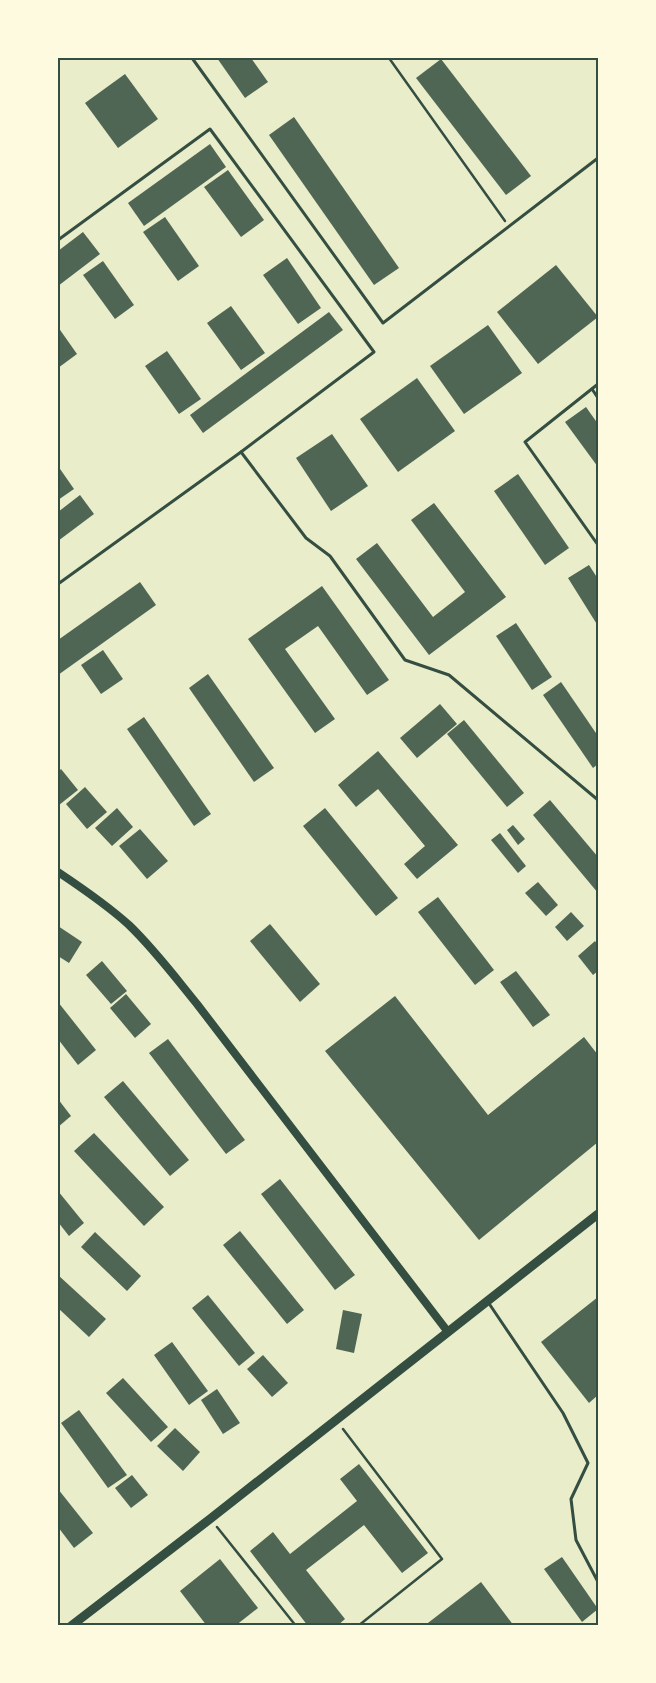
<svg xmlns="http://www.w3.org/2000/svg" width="656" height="1683" viewBox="0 0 656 1683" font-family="Signika,sans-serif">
<rect width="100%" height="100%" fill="#e9edc9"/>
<g fill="#4f6655">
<path d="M217 58H251L268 82 245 98Z"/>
<path d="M441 59 531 176 506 195 416 78Z"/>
<path d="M125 74 158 119 118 148 85 103Z"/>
<path d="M294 117 399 268 374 285 269 135Z"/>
<path d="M210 144 226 167 144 226 128 203Z"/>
<path d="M228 170 264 220 241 237 204 187Z"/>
<path d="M165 217 199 266 178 281 143 232Z"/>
<path d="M83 232 100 254 58 286V251Z"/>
<path d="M287 258 321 308 298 324 263 275Z"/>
<path d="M103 261 134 305 115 319 83 275Z"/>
<path d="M556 265 598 317 538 364 497 312Z"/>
<path d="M231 306 265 353 241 370 207 323Z"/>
<path d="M329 312 343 330 203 433 190 415Z"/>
<path d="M488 325 522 373 464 414 430 366Z"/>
<path d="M58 327 77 354 58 368Z"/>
<path d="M167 351 201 399 179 414 145 366Z"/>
<path d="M417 378 455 431 398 472 360 419Z"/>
<path d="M586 407 598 424V467L565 422Z"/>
<path d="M332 434 368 486 331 511 296 458Z"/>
<path d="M58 466 74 489 58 500Z"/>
<path d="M518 474 569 548 545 565 494 491Z"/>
<path d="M80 495 94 514 58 541V512Z"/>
<path d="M434 503 506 597 429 655 356 559 377 543 433 617 465 592 411 520Z"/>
<path d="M589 565 598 579V626L568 578Z"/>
<path d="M140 582 156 605 58 675V640Z"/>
<path d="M322 586 389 680 367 695 318 626 285 649 335 719 315 733 248 639Z"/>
<path d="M516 623 552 677 532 690 496 636Z"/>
<path d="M103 650 123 679 101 694 81 665Z"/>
<path d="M208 674 274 768 254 782 189 688Z"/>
<path d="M561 682 598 736V764L593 768 543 695Z"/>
<path d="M440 704 457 724 417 758 400 738Z"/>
<path d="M144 717 211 814 194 826 127 729Z"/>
<path d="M464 720 524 793 507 807 447 734Z"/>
<path d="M378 751 458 845 417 879 404 864 425 846 378 789 356 807 338 785Z"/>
<path d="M61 769 78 790 59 805 58 772Z"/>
<path d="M85 787 107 812 87 829 66 804Z"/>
<path d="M550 800 598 857V893L533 815Z"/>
<path d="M117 808 133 827 112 846 95 828Z"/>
<path d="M325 808 398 898 376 916 303 826Z"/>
<path d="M513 825 525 839 518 845 507 830Z"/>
<path d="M140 829 168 861 147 879 119 846Z"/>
<path d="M500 833 526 866 518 873 491 840Z"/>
<path d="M538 882 558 905 546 916 525 893Z"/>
<path d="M438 897 494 970 475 985 418 912Z"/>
<path d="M571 912 584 926 567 941 555 927Z"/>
<path d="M270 924 320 984 300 1002 250 941Z"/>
<path d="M58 926 82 942 69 963 58 956Z"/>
<path d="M595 941 598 945V971L593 975 578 956Z"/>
<path d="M102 961 127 991 111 1004 86 975Z"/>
<path d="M516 971 550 1015 533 1027 500 982Z"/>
<path d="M126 994 151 1024 135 1038 110 1008Z"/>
<path d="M395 996 488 1115 584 1037 598 1055V1142L479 1240 325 1051Z"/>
<path d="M58 1002 96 1050 78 1065 58 1039Z"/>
<path d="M168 1039 245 1140 226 1154 149 1053Z"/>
<path d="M123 1081 189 1160 170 1176 104 1097Z"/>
<path d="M58 1099 71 1116 58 1127Z"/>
<path d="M94 1133 164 1207 144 1226 74 1151Z"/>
<path d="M280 1179 355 1275 335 1290 261 1194Z"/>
<path d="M58 1191 84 1223 69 1236 58 1222Z"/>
<path d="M240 1231 304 1310 287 1324 223 1245Z"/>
<path d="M95 1232 141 1276 127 1291 81 1247Z"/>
<path d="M58 1275 106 1319 89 1337 58 1308Z"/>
<path d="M208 1295 255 1353 239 1366 192 1308Z"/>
<path d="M598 1297V1395L589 1403 541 1342Z"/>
<path d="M343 1310 362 1314 354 1353 336 1349Z"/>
<path d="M172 1342 208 1391 189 1405 154 1355Z"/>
<path d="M263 1355 288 1383 272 1397 247 1369Z"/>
<path d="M123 1378 168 1427 151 1442 106 1393Z"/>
<path d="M217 1389 240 1423 223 1434 201 1400Z"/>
<path d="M79 1410 127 1475 108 1488 61 1423Z"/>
<path d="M175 1428 200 1452 183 1471 157 1446Z"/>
<path d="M359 1464 428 1553 402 1573 364 1525 306 1570 345 1619 337 1626H308L250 1551 273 1532 290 1554 357 1501 340 1479Z"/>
<path d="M132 1475 148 1495 131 1508 115 1488Z"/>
<path d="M58 1489 93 1533 74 1548 58 1527Z"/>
<path d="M562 1557 598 1609 582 1622 544 1569Z"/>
<path d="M220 1559 258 1608 235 1626H207L180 1591Z"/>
<path d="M481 1582 514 1626H424Z"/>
</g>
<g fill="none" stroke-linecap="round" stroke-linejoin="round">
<g stroke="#344e41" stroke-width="2.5">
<path d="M389 58 505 221"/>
<path d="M343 1429 442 1559 358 1626"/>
<path d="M217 1527 296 1626"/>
</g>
<g stroke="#344e41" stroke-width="3">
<path d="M192 58 383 323 598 158"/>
<path d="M58 240 210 129 374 352 241 452 58 584"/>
<path d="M598 384 525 442 598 545"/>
<path d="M592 389 598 398"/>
<path d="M241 452 306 538 330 556 405 660 449 675 598 800"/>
<path d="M488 1302 563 1413 588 1463 571 1499 576 1540 598 1582"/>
</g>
<path stroke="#344e41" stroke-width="8" d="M58 872C82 888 107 905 129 925 154 949 175 977 197 1004L448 1332"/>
<path stroke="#344e41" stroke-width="9" d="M71 1626 210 1519 598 1214"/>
</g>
<rect width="656" height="1683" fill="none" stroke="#fefae0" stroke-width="118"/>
<rect x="59" y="59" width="538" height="1565" fill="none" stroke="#344e41" stroke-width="2"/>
</svg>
